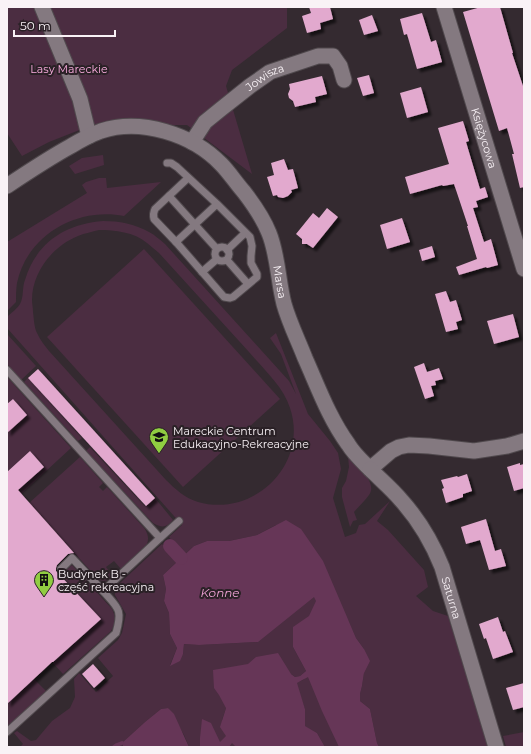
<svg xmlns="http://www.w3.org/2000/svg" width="531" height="754" viewBox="0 0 531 754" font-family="Montserrat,sans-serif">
<defs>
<filter id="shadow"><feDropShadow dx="3.5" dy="3.5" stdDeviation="1" flood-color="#0009"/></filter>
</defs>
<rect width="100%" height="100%" fill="#342a30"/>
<g fill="#4b2d41" fill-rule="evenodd">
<path d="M7 7H287V28L232 70 226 86 252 174 187 125H108L82 129 49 142 22 156 7 133Z"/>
<path d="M103 155 104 165 75 174 69 166 82 158Z"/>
<path d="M99 178H106L107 188 161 182 124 216C77 207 27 235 17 283 16 289 16 296 16 302L7 311V242L87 193 82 185 86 182Z"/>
<path d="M103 221C119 221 135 224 149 232 155 235 160 240 165 244L289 381 296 394 281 354 270 338 276 333 308 414 330 441 338 453 341 469 333 498 345 537 356 533 359 525 365 524 390 501 377 521 388 530 424 570 428 587 416 596 433 611 448 616 489 747H379L377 743 370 709 360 701V694L362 686 364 673V649L356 638 348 620 293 647 306 671 300 676 295 677 291 674 226 708 222 720 246 747H189L184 735 168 708 161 709 145 722 123 742 124 746 129 747H20L23 744 14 733 17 731 31 741 36 740 52 721 70 708 75 697 74 679 79 673 96 692 113 676 98 658 118 640 122 633 126 614 115 595V589L119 584 162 544 166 548 173 542 169 537 182 525 7 328V317C10 314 18 308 20 304 24 297 22 287 25 280 36 243 65 224 103 221ZM99 230C115 230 134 232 147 243 151 246 155 250 159 253 189 286 219 319 249 352 264 370 283 386 290 408 309 464 254 518 198 502 185 498 175 489 166 480L49 351C45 346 40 340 37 333 34 327 34 319 33 312 33 308 32 304 32 300 32 272 53 246 78 236 85 233 92 232 99 230ZM276 525 258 642 199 645 184 644 183 654 170 665 177 648 170 634 169 613 164 601 166 589 163 575 194 546 207 541H229L257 535Z"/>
<path d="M144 249 280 399 183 487 47 337Z"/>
<path d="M7 334 36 366 21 380 7 364Z"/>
<path d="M7 377 71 448 7 507V500L44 467 30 451 7 472V433L27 415 13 399 7 404Z"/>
<path d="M28 378 82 438 78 441 24 382Z"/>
<path d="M90 447 145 506 155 498 173 520C166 528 162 528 153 523L86 451Z"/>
<path d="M80 457 103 483 99 487 103 491 107 487 145 529C148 535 149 538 147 544L121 569 114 561 106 567 113 576C109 580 105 582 99 580L31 505 7 523Z"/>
<path d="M348 457C357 466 378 482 369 495 365 501 359 506 354 512L357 520 353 521 350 527 342 497V488L346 481 349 467Z"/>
<path d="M72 565 112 609C116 617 116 623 111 631L63 674 53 663 101 619 61 575Z"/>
<path d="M309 674 341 747H325L317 733 304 726 305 709 296 683 303 680Z"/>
<path d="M34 679 46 691 7 727V704Z"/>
<path d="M524 732V747H506L503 736Z"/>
</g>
<g fill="#663657">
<path d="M286 520 301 529 323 561 356 638 364 649 370 661 364 673 362 686 360 694V701L370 709 377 743 379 747H339L322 711 308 677 297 683 305 709V726L317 733 325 747H236L232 743 229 747H200V738L202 719 211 723 220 742 226 736 220 727 226 708 219 695 214 688 213 670 248 664 256 657 278 653 291 674 295 677 300 676 306 671 293 647V627L309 616 316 601 314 597 258 642 199 645 184 644 183 654 180 661 170 666 177 648 170 634 169 613 164 601 166 589 163 575 194 546 207 541H229L257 535Z"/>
<path d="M168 708 174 714 189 747H129L123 746V742L145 722 161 709Z"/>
</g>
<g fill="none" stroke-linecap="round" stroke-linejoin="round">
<path stroke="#663657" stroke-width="4" d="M114 747 117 745 122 743"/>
<path stroke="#663657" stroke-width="14" d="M170 546 181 558"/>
</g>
<g fill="#e2a9ce" filter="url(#shadow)">
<path d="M309 7H330L333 19 320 23 321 29 307 33 302 16 311 13Z"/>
<path d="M481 7H500L513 53H512L524 89V187L520 188 512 154H514L507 128 499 131 463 12Z"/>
<path d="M422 13 431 42 436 40 442 62 417 69 407 34 404 35 400 19Z"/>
<path d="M372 15 378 31 364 35 359 20Z"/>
<path d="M369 75 374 93 363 96 357 78Z"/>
<path d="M322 76 327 94 315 97 316 102 295 107 293 101 289 98 288 94 290 89 289 84Z"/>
<path d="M421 87 428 112 407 118 400 93Z"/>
<path d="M463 121 469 141 466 142 480 189 485 187 488 197 476 201 478 207 473 208 484 242 491 239 498 265 487 268 486 267 459 275 456 267 477 259 467 226H468L454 184 443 186 442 185 410 194 405 177 449 164 438 128Z"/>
<path d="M284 159 288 170 293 169 298 188 291 190 292 192 288 196 283 198 278 197 277 195 273 196 267 177 274 175 271 163Z"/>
<path d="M327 208 338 217 313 248 307 244H302V239L296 234 313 213 319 218Z"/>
<path d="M402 218 410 242 387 249 380 225Z"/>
<path d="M432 246 435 257 422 261 419 250Z"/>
<path d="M446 291 450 302 456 300 462 320 456 322 458 329 446 332 435 294Z"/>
<path d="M513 314 519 337 494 344 487 321Z"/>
<path d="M424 363 427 372 439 368 443 379 435 381 436 385 431 386 434 396 425 399 414 367Z"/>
<path d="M38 369 155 498 146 506 28 378Z"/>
<path d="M13 399 27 415 7 433V404Z"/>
<path d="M30 451 44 467 18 490 74 553 68 554 57 565 56 568V571L101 619 53 662H52L7 704V472Z"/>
<path d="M520 463V465L524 464V488L514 491 507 467Z"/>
<path d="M467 474 472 491 463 494V497L446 503 442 489 444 488 441 480 457 476 458 477Z"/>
<path d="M486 519 495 551 501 549 506 566 489 570 480 540 466 544 461 527Z"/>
<path d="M498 617 503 632 505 631 513 652 493 659 486 638 484 639 479 624Z"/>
<path d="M93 664 105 678 94 688 82 674Z"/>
<path d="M524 683V707L513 710 506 688Z"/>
</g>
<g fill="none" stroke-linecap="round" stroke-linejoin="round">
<defs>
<g id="lane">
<path d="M167 163H171L177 167 217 204 176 242 224 297 230 298 233 297 257 277V274L251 263V256L252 246 250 237 217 204"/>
<path d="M169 196 217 249"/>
<path d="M176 242 154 219C153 215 153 213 155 209L188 178"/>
<circle cx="222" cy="254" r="7"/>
<path d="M227 250 245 233"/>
<path d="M227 260 248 284"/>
<path d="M202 272 217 259"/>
<path d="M7 370 160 538 103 591 72 558 61 569"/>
<path d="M160 538 179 521"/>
<path d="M7 732 116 633C123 609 118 608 103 591"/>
</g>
<g id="street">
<path d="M42 7 80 99 89 136"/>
<path id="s1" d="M444 7 524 269"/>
<path id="s2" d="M192 142 205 122 221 109 250 86 270 72 318 56H333L340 66 344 80"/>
<path id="s3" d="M7 186C28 172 49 158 71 146 81 140 90 135 101 131 141 118 192 134 221 164 229 172 236 183 244 192 254 205 263 218 269 233 278 255 278 281 284 304 289 322 298 340 305 358 318 387 329 418 348 444 354 454 362 461 370 469L391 451 399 447 409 445 429 446 474 451 507 446 524 441"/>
<path id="s4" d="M370 469C380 479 392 489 401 500 419 520 432 542 442 567L496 747"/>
</g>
</defs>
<use href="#lane" stroke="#50494d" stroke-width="9"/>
<use href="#street" stroke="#50494d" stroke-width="17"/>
<use href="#lane" stroke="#847980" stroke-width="7"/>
<use href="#street" stroke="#847980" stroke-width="15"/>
</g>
<defs>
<symbol id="school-pin" viewBox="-11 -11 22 30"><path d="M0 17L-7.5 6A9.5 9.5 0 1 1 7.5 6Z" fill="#90cd41" stroke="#2a2126"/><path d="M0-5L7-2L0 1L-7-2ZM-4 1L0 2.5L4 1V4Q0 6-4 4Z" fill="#111"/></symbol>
<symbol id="building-pin" viewBox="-11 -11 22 30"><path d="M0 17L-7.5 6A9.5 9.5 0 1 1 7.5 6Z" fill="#90cd41" stroke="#2a2126"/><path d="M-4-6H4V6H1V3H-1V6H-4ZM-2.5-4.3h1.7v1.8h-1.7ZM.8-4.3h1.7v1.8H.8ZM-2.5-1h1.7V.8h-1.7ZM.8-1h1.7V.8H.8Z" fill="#111"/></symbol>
</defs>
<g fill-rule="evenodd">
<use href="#school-pin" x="148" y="426" width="22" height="30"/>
<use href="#building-pin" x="33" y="569" width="22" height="30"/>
</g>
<g text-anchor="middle" stroke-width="4" stroke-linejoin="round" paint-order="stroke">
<g font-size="11" fill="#fcaee1" stroke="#2a2126">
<text x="69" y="73">Lasy Mareckie</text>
</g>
<g font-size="11" fill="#f9f2f6" stroke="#2a2126">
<text dy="4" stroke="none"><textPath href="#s2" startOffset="99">Jowisza</textPath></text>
<text dy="4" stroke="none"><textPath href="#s1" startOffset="137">Księżycowa</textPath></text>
<text dy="4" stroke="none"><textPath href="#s3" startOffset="374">Marsa</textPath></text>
<text dy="4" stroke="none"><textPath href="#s4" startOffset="155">Saturna</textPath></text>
</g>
<g font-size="11" fill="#f9f2f6" stroke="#2a2126" text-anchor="start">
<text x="173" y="435">Mareckie Centrum<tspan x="173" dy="13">Edukacyjno-Rekreacyjne</tspan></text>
<text x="58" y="578">Budynek B -<tspan x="58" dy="13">część rekreacyjna</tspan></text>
</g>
<g font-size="12" font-style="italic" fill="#eea1d4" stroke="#2a2126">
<text x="220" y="597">Konne</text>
</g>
</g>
<rect width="531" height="754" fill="none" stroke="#f9f2f6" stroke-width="16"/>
<path d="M14 30v6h101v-6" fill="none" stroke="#f9f2f6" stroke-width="2"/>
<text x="20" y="30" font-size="12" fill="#f9f2f6" stroke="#2a2126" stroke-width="3" paint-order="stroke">50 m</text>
</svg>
